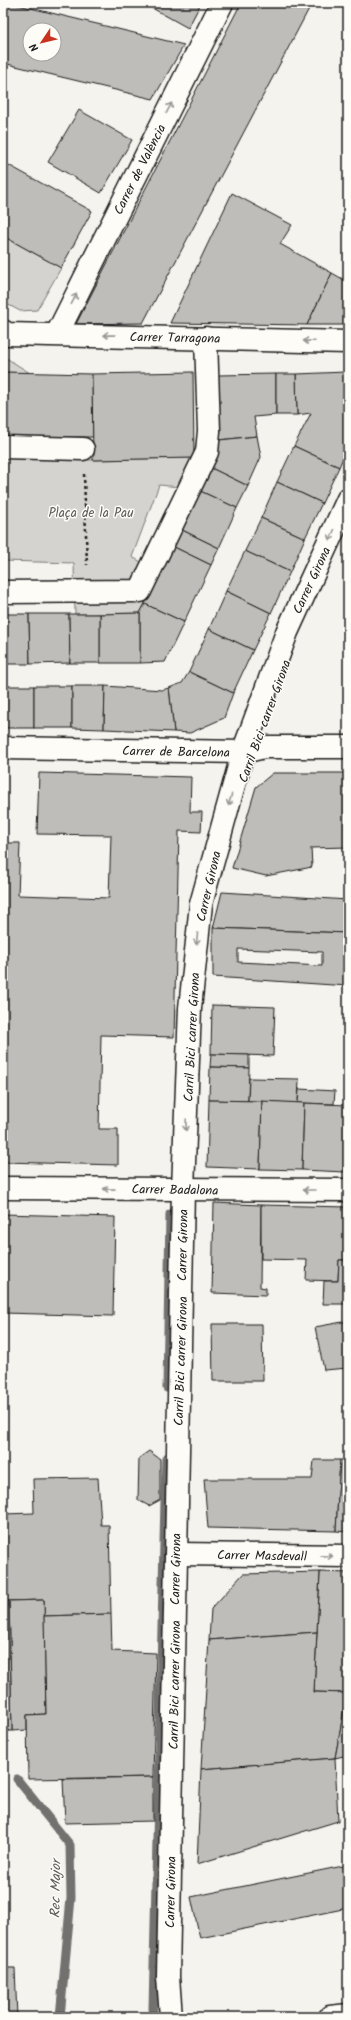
<svg xmlns="http://www.w3.org/2000/svg" width="351" height="2020" viewBox="0 0 351 2020" font-family="Kalam,sans-serif">
<rect width="100%" height="100%" fill="#f4f3ee"/>
<filter id="ink" filterUnits="userSpaceOnUse"><feTurbulence type="fractalNoise" baseFrequency=".025" numOctaves="2"/><feDisplacementMap in="SourceGraphic" scale="8" xChannelSelector="R" yChannelSelector="G"/><feConvolveMatrix kernelMatrix="1 2 1 2 8 2 1 2 1" color-interpolation-filters="sRGB"/></filter>
<g filter="url(#ink)">
<g fill="#d4d3cf" stroke="#787876">
<path d="M3 236 61 268 37 310 20 311 3 302Z"/>
<path d="M3 356 30 373 3 372Z"/>
<path d="M3 457 93 460 194 458 180 487 159 485 132 557 160 572 140 613 75 614 74 563 3 561Z"/>
</g>
<g fill="none" stroke-linecap="round" stroke-linejoin="round">
<g stroke="#72716f" stroke-width="9">
<path d="M167 1388 170 1214"/>
<path d="M17 1779 70 1845 71 1898 60 2017"/>
<path d="M153 2009 166 1458"/>
</g>
</g>
<g fill="#bebdba" stroke="#1c1c1c" fill-rule="evenodd">
<path d="M3 3H10L184 45 153 99 3 63ZM30 30H54V54H30Z"/>
<path d="M143 3H201L188 28Z"/>
<path d="M241 3H312L143 323 76 324Z"/>
<path d="M79 110 132 140 101 193 48 162Z"/>
<path d="M3 162 92 211 61 268 3 236Z"/>
<path d="M232 193 292 225 280 244 332 273 307 325 170 323Z"/>
<path d="M332 273 348 282V325H307Z"/>
<path d="M3 372 92 374 93 437H3Z"/>
<path d="M193 372 194 458 93 460 92 374Z"/>
<path d="M346 372 348 376V446L339 467 294 446 311 413 297 415 296 374Z"/>
<path d="M276 374V415L254 417 257 436 219 440 218 375Z"/>
<path d="M276 374H296L297 415H276Z"/>
<path d="M257 436 261 457 248 486 209 467 219 440Z"/>
<path d="M294 446 339 467 322 503 277 482Z"/>
<path d="M209 467 248 486 237 508 198 490Z"/>
<path d="M277 482 322 503 305 538 261 518Z"/>
<path d="M198 490 237 508 219 548 180 529Z"/>
<path d="M261 518 305 538 290 572 245 551Z"/>
<path d="M180 529 219 548 211 565 172 546Z"/>
<path d="M172 546 211 565 184 622 145 604Z"/>
<path d="M245 551 290 572 271 613 226 591Z"/>
<path d="M226 591 271 613 253 650 209 629Z"/>
<path d="M145 604 184 622 165 662 140 663V613Z"/>
<path d="M140 613V663H100V614Z"/>
<path d="M3 614H29L30 664H3Z"/>
<path d="M29 614H69L70 663 30 664Z"/>
<path d="M69 614H100V663H70Z"/>
<path d="M209 629 253 650 233 693 189 672Z"/>
<path d="M189 672 233 693 224 718 190 733 174 732 169 688 182 683Z"/>
<rect x="3" y="686" width="31" height="42"/>
<rect x="34" y="686" width="38" height="42"/>
<path d="M72 686H105L104 729 72 728Z"/>
<path d="M105 686 162 690 169 688 174 732 104 729Z"/>
<path d="M39 773 191 777 190 812H202L201 832 179 831 174 1037 101 1035 99 1129H118V1165L3 1162V843H20L18 895 109 898 111 835 37 834Z"/>
<path d="M273 773H348V847L311 848 312 867 266 876 232 868 256 787Z"/>
<path d="M222 892 348 900V933L213 928Z"/>
<path d="M213 928 348 933V986L213 977ZM238 949 322 952V966L238 962Z"/>
<path d="M212 1005 275 1007 273 1056 211 1054Z"/>
<path d="M211 1054 249 1055V1068L210 1067Z"/>
<path d="M210 1067 249 1068 248 1101 209 1100Z"/>
<path d="M249 1078 299 1079 298 1103 248 1101Z"/>
<path d="M299 1089 335 1091 334 1104 298 1103Z"/>
<path d="M209 1100 262 1101 260 1169 207 1167Z"/>
<path d="M262 1101 304 1103 302 1170 260 1169Z"/>
<path d="M304 1103 347 1105 345 1172 302 1170Z"/>
<path d="M347 1105H348V1172H345Z"/>
<path d="M214 1203 261 1205 260 1287 266 1288V1295L212 1293Z"/>
<path d="M261 1205 348 1207V1260H339L338 1281 306 1280 307 1260 261 1259Z"/>
<path d="M3 1214 115 1217 113 1316 3 1313Z"/>
<path d="M339 1260H348V1304H323L324 1281H338Z"/>
<path d="M348 1321V1368L324 1370 315 1327Z"/>
<path d="M212 1324H262L263 1381H213Z"/>
<path d="M149 1451 160 1459V1500L149 1506 138 1500 139 1458Z"/>
<path d="M314 1460H340L336 1531 208 1528 204 1479H312Z"/>
<path d="M340 1460H348V1532L336 1531Z"/>
<path d="M98 1478 101 1525H109L111 1614 44 1616V1600L3 1601V1514L34 1513 33 1479Z"/>
<path d="M320 1572 348 1573V1693L314 1692Z"/>
<path d="M320 1572 317 1632 209 1640 211 1609 243 1574Z"/>
<path d="M44 1600 46 1714 27 1715V1730L12 1731 9 1601Z"/>
<path d="M3 1601H9L12 1731H3Z"/>
<path d="M111 1614 112 1651 156 1653 153 1777 28 1779 27 1715 46 1714 44 1616Z"/>
<path d="M317 1632 314 1692 347 1693 335 1758 201 1769 209 1640Z"/>
<path d="M347 1693 348 1755 335 1758Z"/>
<path d="M335 1758 338 1821 197 1864 201 1769Z"/>
<path d="M153 1777V1821L65 1823 63 1779Z"/>
<path d="M348 1865V1908L200 1938 191 1897Z"/>
<path d="M3 1968H15L17 2017H3Z"/>
</g>
<g fill="none" stroke-linecap="round" stroke-linejoin="round">
<defs>
<g id="minor">
<path d="M3 331 7 334 348 342"/>
<path d="M57 334 222 3"/>
<path d="M3 447 83 449"/>
<path d="M3 592 140 591 207 452 209 431 206 338"/>
<path d="M3 748 243 752 264 747H348"/>
<path d="M3 1188 348 1190"/>
<path d="M176 1554 348 1556"/>
<path d="M171 2017 168 1977 183 1189 190 1008 201 904 243 752 256 717 287 632 348 499"/>
<path d="M330 2017 348 2015"/>
</g>
</defs>
<use href="#minor" stroke="#1c1c1c" stroke-width="25"/>
<path stroke="#1c1c1c" stroke-width="2.5" stroke-dasharray="3 3" stroke-linecap="butt" d="M84 474 87 565"/>
<use href="#minor" stroke="#fdfcf7" stroke-width="22"/>
</g>
<defs><path id="oneway-shaft" d="M-6 0H5M1.5-3L5.5 0L1.5 3" fill="none" stroke-width="1.6" stroke-linecap="round" stroke-linejoin="round"/></defs>
<g stroke="#989794">
<use href="#oneway-shaft" transform="translate(169 108) rotate(-63)"/>
<use href="#oneway-shaft" transform="translate(74 299) rotate(-63)"/>
<use href="#oneway-shaft" transform="translate(109 335) rotate(-179)"/>
<use href="#oneway-shaft" transform="translate(309 341) rotate(-178)"/>
<use href="#oneway-shaft" transform="translate(332 535) rotate(114)"/>
<use href="#oneway-shaft" transform="translate(230 800) rotate(106)"/>
<use href="#oneway-shaft" transform="translate(197 939) rotate(96)"/>
<use href="#oneway-shaft" transform="translate(186 1125) rotate(92)"/>
<use href="#oneway-shaft" transform="translate(109 1189) rotate(-179)"/>
<use href="#oneway-shaft" transform="translate(309 1190) rotate(-180)"/>
<use href="#oneway-shaft" transform="translate(327 1556) rotate(1)"/>
</g>
</g>
<g text-anchor="middle" stroke-width="3" stroke-linejoin="round" paint-order="stroke">
<g font-size="13" fill="#1c1c1c" stroke="#fdfcf7">
<text transform="translate(139 169) rotate(-63)" y="5">Carrer de València</text>
<text transform="translate(175 337) rotate(1)" y="5">Carrer Tarragona</text>
<text transform="translate(311 580) rotate(-65)" y="5">Carrer Girona</text>
<text transform="translate(264 721) rotate(-70)" y="5">Carril Bici carrer Girona</text>
<text transform="translate(176 751) rotate(1)" y="5">Carrer de Barcelona</text>
<text transform="translate(208 886) rotate(-77)" y="5">Carrer Girona</text>
<text transform="translate(191 1037) rotate(-87)" y="5">Carril Bici carrer Girona</text>
<text transform="translate(175 1189) rotate(1)" y="5">Carrer Badalona</text>
<text transform="translate(182 1245) rotate(-89)" y="5">Carrer Girona</text>
<text transform="translate(180 1361) rotate(-88)" y="5">Carril Bici carrer Girona</text>
<text transform="translate(262 1555) rotate(1)" y="5">Carrer Masdevall</text>
<text transform="translate(175 1569) rotate(-89)" y="5">Carrer Girona</text>
<text transform="translate(174 1685) rotate(-89)" y="5">Carril Bici carrer Girona</text>
<text transform="translate(170 1892) rotate(-89)" y="5">Carrer Girona</text>
</g>
<g font-size="13" fill="#5c5c5b" stroke="#fdfcf7">
<text x="91" y="517">Plaça de la Pau</text>
</g>
<g font-size="14" font-style="italic" fill="#5c5c5a" stroke="#fdfcf7">
<text transform="translate(55 1889) rotate(-89)" y="5">Rec Major</text>
</g>
</g>
<rect width="351" height="2020" fill="none" stroke="#fdfcf7" stroke-width="16"/>
<rect x="8" y="8" width="335" height="2004" fill="none" stroke="#1c1c1c" stroke-width="1.5" filter="url(#ink)"/>
<g transform="translate(42 42) rotate(235)"><circle r="19" fill="#fdfcf7" stroke="#a3a29f"/>
<path d="M0-3L7 15L0 10L-7 15Z" fill="#c8321e"/>
<text y="-6" font-size="11" font-weight="bold" text-anchor="middle" fill="#1c1c1c">N</text>
</g>
</svg>
